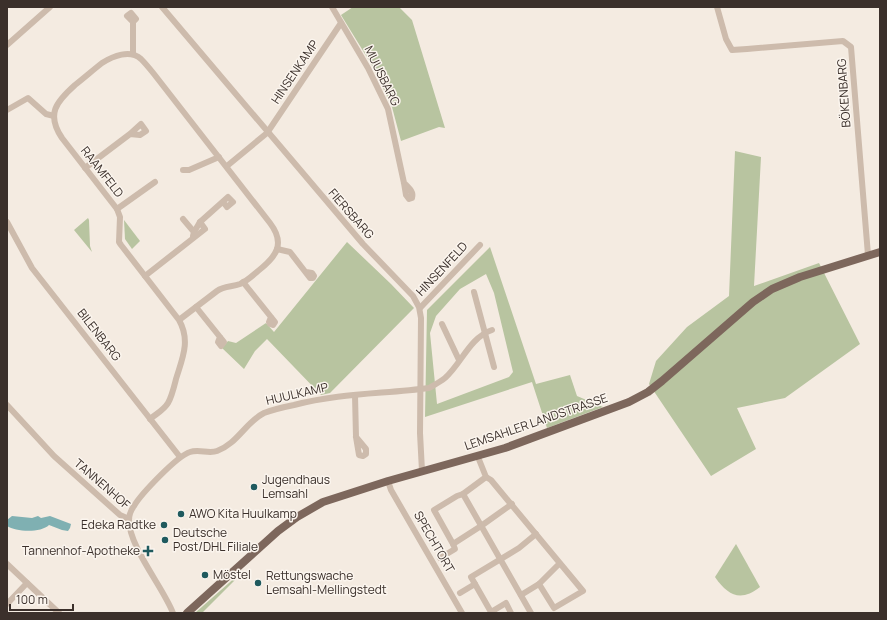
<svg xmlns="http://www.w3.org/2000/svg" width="887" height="620" viewBox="0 0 887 620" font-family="Manrope,sans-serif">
<rect width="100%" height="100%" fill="#f4ebe1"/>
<g fill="#b8c4a0" fill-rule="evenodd">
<path d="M353 7H399L412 20 445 128 439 127 401 141 392 107 373 67 341 15Z"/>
<path d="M735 151 761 157 754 286 819 263 860 344 785 398 737 408 756 449 711 476 649 384 656 361 687 327 729 296Z"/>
<path d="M88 218 89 220 90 246 92 252 74 230Z"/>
<path d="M124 220 140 241 132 249 125 239Z"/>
<path d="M347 242 391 284 414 308 330 393 321 395 267 339 255 351 244 369 222 348 228 341 236 343 266 323 274 332Z"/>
<path d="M490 247 536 384 570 375 577 396 603 407 547 428 532 382 425 417 427 310ZM486 274 494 293 513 372 509 377 437 404 430 333 436 316 460 289Z"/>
<path d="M736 544 760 587C741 602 728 596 715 577Z"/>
<path d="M238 575 239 576 202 613H195Z"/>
</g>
<path fill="#7fb0b2" d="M12 516 32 518 38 516 41 518 50 516 71 524 70 528 68 531 62 530 49 525C41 533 16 532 7 526V520Z"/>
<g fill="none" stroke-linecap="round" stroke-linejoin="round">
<g stroke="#cdbbac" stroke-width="6">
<path d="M162 7 363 244 413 296 419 307 421 318 420 433 422 471"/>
<path d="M332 7 368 68 388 109 404 183 406 195 409 199 412 198C414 192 409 188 404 183"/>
<path d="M717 7 726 39 732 50 747 49 843 41 851 47 868 255"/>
<path d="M7 45 50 7"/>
<path d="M133 54V22L136 19 131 13 127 16 133 22"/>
<path d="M7 110 28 98 46 114 54 116"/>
<path d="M227 166 267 133 341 23"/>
<path d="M85 168 130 134 141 124 146 131 140 135 130 134"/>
<path d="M183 170H189L219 157"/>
<path d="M117 209 155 182"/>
<path d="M183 219 194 232 193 236"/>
<path d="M7 222 32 268 180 457"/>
<path d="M194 232 200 222 228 197 233 202 227 207 223 202"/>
<path d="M277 249 290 252 310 278H313L314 276 312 273 306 272"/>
<path d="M145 276 205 229 200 222"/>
<path d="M243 282 275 322 273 325 270 324 269 322 271 317"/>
<path d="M474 292 494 367"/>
<path d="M196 307 224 342 221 346 218 342 220 337"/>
<path d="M420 308 480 245"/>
<path d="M442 324 459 360"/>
<path d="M355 395 356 437 359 455 363 456 366 454V449L356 437"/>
<path d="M7 405 54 456 120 515 129 519"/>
<path d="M150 419C156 414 164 410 168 403 172 396 174 387 176 379 182 359 191 341 179 320L121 245 119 242 120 217 117 209 62 138C46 114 56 102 75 85 84 78 93 70 102 63 113 56 130 49 141 59 146 64 150 69 154 74L270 223C286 244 276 257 258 271 252 276 247 281 240 284 232 287 224 286 217 291L179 320"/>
<path d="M478 457 486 477 463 494 531 613"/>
<path d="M486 477 491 480 583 591 554 608 539 584 560 563"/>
<path d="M388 481 391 490 462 613"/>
<path d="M463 494 457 496 434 510 453 544 481 526 512 504"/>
<path d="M440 558 455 549 453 544"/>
<path d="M7 564 59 613"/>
<path d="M460 593 475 584"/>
<path d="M521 595 539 584"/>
<path d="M7 604 27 583"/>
<path d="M173 613C163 587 129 547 129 520 129 516 131 510 134 506 141 494 177 456 190 452 199 449 209 454 217 451 237 444 246 422 264 413 274 409 284 407 294 405 339 393 384 394 429 388 434 385 440 382 445 378 462 363 469 338 492 330"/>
<path d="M511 613 506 603 491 612 471 577 519 548 536 534"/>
</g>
<path stroke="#7d675c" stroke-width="8" d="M187 613 278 531 297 517 323 502 388 481 505 448 629 402 648 392 662 381 753 302 772 289 800 277 880 252"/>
</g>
<g fill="#1f5a5e" stroke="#fbf5ee" stroke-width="1.5">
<circle cx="254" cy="487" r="4"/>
<circle cx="181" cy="514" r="4"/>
<circle cx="164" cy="525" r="4"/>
<circle cx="165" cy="540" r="4"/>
<path d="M146 545h4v4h4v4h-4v4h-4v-4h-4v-4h4z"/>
<circle cx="205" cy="575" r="4"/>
<circle cx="258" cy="583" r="4"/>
</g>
<g text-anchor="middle" stroke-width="3" stroke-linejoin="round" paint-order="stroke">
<g font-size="12" fill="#3b302b" stroke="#fbf5ee">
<text transform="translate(295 72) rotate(-56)" y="4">HINSENKAMP</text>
<text transform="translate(382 76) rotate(64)" y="4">MUUSBARG</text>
<text transform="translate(844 93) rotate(-94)" y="4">BÖKENBARG</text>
<text transform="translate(102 172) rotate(52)" y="4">RAAMFELD</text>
<text transform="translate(351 214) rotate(49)" y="4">FIERSBARG</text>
<text transform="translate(442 269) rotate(-47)" y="4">HINSENFELD</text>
<text transform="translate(99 335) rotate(52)" y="4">BILENBARG</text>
<text transform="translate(297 394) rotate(-13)" y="4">HUULKAMP</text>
<text transform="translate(536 422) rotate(-19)" y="4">LEMSAHLER LANDSTRASSE</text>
<text transform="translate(102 484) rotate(41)" y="4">TANNENHOF</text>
<text transform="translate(434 542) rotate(60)" y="4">SPECHTORT</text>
</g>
<g font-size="12" fill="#3b302b" stroke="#fbf5ee" text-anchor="start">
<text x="262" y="484">Jugendhaus<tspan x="262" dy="14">Lemsahl</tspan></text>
<text x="189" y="518">AWO Kita Huulkamp</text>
<text x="156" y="529" text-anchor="end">Edeka Radtke</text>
<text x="173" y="537">Deutsche<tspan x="173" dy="14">Post/DHL Filiale</tspan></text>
<text x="140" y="555" text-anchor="end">Tannenhof-Apotheke</text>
<text x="213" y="579">Möstel</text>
<text x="266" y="580">Rettungswache<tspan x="266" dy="14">Lemsahl-Mellingstedt</tspan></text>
</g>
</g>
<rect width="887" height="620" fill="none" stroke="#3b302b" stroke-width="16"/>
<path d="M10 604v6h63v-6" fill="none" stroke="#3b302b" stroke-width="2"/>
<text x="16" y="604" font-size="12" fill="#3b302b" stroke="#fbf5ee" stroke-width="3" paint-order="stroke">100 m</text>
</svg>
